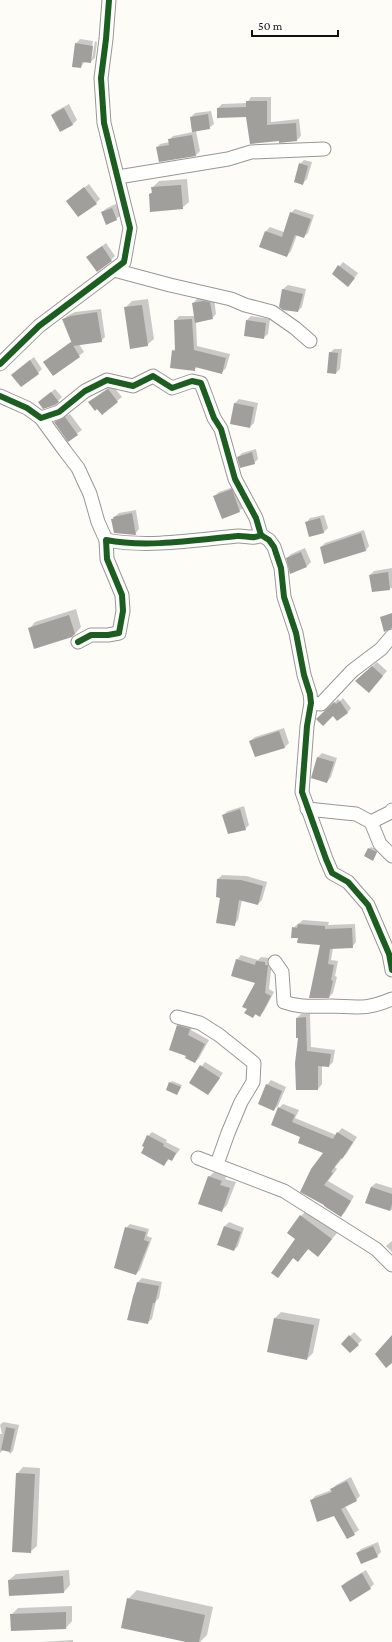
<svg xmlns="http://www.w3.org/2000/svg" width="392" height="1642" viewBox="0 0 392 1642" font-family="'Crimson Pro',serif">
<rect width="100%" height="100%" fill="#fdfcf7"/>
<g fill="#0003">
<path d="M80 39 93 41 90 59H92L95 41 97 42 95 58 90 62 85 61 81 67 76 44Z"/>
<path d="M251 97H271V122L299 119 301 136 297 140 247 116 218 108 222 104 247 103Z"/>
<path d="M69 104 77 120 73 124 61 131 52 115 56 111Z"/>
<path d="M211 111 214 124 209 128 196 131 200 151 196 155 159 161 157 148 160 144 170 142 169 140 173 136 193 132 191 117 195 113Z"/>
<path d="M304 160 312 162 307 179 303 183 300 164Z"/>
<path d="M187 179 189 202 182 208 150 194 153 191 152 188 159 181Z"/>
<path d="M89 184 100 199 96 203 67 201Z"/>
<path d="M116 204 121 215 116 219 102 212 107 208Z"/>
<path d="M295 209 314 215 308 233 304 237 297 235 291 251 287 256 266 231 270 227 284 232 291 213Z"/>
<path d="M106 243 115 256 111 260 88 257Z"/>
<path d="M343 262 358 273 352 281 333 274Z"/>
<path d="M288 285 306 289 302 307 298 311 280 307 283 289Z"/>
<path d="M208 297 214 298 216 314 212 318 196 321 197 346 230 354 226 368 222 372 198 366 194 370 173 351 176 348 175 321 179 316H195L193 303 197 299Z"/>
<path d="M148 299 154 339 147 345 125 308 132 301Z"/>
<path d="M101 309 105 337 101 341 79 344 84 352 53 374 44 362 72 341 63 320 67 316 75 312Z"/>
<path d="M251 316 270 319 268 334 263 338 247 320Z"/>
<path d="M334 349H342L340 369 336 373 330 353Z"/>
<path d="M34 357 42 369 38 373 16 371Z"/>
<path d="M112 385 122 397 117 401 89 402Z"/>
<path d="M55 389 62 397 58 401 44 398Z"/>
<path d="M239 399 258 403 254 423 250 427 235 403Z"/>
<path d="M70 414 82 430 68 440 55 422 59 418Z"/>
<path d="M256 449 258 459 254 463 238 457 242 453Z"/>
<path d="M236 486 244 507 239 511 215 496 219 492Z"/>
<path d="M136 510 139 529 135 534 112 519 119 513Z"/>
<path d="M324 515 328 528 324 532 310 536 306 523 310 518Z"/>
<path d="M364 530 369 546 366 550 321 547 325 543Z"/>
<path d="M305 548 311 562 307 566 287 558 291 554Z"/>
<path d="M392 568V588L373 591 370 575 374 571Z"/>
<path d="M76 609 81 627 75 634 29 629 35 622Z"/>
<path d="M377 662 387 671 373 687 360 677Z"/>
<path d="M343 698 351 708 348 712 337 720 333 715 318 719 338 699 340 701Z"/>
<path d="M284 728 289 743 285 747 255 756 250 741 255 737Z"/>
<path d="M322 753 337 758 331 777 327 782 318 757Z"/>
<path d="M244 806 249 825 245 829 223 815 228 811Z"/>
<path d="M371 847 378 850 374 858 369 849Z"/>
<path d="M222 875 246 876 267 882 262 900 258 904 242 900 238 920 234 925 221 897 217 896 218 879Z"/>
<path d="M303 920 329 922 328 925 355 924 356 942 352 947 333 948 331 960 338 961 335 976 337 977 333 993 329 997 321 944 299 937 293 928Z"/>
<path d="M241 955 258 960 261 957 269 958 268 961 272 962 269 989 274 992 264 1011 259 1016 256 1014 253 1017 257 982 237 960Z"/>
<path d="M301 1014H310L311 1047 335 1050 333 1062 329 1066 322 1065V1084L318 1089 300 1037 297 1018Z"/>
<path d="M182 1022 193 1024 191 1030 209 1040 199 1058 195 1062 178 1026Z"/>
<path d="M205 1062 223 1073 208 1094 190 1082Z"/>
<path d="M271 1080 286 1087 278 1106 273 1110 267 1085Z"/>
<path d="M172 1081 182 1085 177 1094 170 1083Z"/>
<path d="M283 1104 299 1110 295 1118 336 1135 342 1128 357 1137 347 1153 335 1167 337 1169 328 1181 354 1196 345 1212 341 1216 326 1205 302 1191 325 1153 302 1137 279 1108Z"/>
<path d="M152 1132 167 1140 166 1142 180 1149 172 1160 169 1159 164 1165 148 1136Z"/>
<path d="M215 1171 227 1175 225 1179 236 1182 227 1205 221 1211 209 1177Z"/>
<path d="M376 1183 392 1188V1210L366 1202 371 1187Z"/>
<path d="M307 1210 337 1233 318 1256 309 1248 298 1261 294 1257 278 1277 297 1239 301 1216Z"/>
<path d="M229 1222 244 1228 238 1246 234 1250 225 1226Z"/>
<path d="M130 1224 149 1229 147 1236 152 1238 140 1270 136 1274 126 1228Z"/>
<path d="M392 1241V1252L386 1246Z"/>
<path d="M142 1278 162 1282 159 1298 156 1301 152 1319 147 1323 128 1319 133 1295 136 1292 138 1282Z"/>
<path d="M281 1312 320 1319 313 1353 307 1359 275 1318Z"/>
<path d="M354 1332 362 1340 350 1352 342 1344Z"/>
<path d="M3 1422 19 1425 13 1451 10 1454 8 1450 4 1449 0 1453V1434H2L0 1425Z"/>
<path d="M23 1467 40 1468 37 1546 30 1552 17 1474Z"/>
<path d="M351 1477 360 1496 356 1500 345 1506 359 1530 347 1538 335 1515 311 1501 315 1496 332 1490 336 1485Z"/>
<path d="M378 1542 381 1552 377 1556 357 1553 361 1549Z"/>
<path d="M69 1570 70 1585 64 1592 9 1580 16 1574Z"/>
<path d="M366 1570 374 1584 370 1588 342 1586 346 1582Z"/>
<path d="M137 1590 213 1607 207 1635 200 1642H191L128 1599Z"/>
<path d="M72 1606V1621L66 1628 12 1630 11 1615 18 1608Z"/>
<path d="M73 1640V1642H41Z"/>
</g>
<g fill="#a19f9c">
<path d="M75 43 93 46 91 63 82 62 81 68 72 67Z"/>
<path d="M246 101H267V125L296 123 297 141 279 143V141L250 144 246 117 217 118V108L246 107Z"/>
<path d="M64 108 73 125 60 132 51 115Z"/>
<path d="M208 114 210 129 192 132 190 117Z"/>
<path d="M192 135 196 156 159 162 156 147 169 145 168 139Z"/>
<path d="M299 163 308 166 303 185 294 182Z"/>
<path d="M181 185 183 209 150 212 149 194 152 193 151 187Z"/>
<path d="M84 187 97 204 78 217 66 201Z"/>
<path d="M112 208 117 220 106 225 101 212Z"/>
<path d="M290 212 311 219 304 238 295 235 287 257 259 247 265 231 282 237Z"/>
<path d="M102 246 112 261 97 272 86 257Z"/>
<path d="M338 265 355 278 348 287 332 274Z"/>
<path d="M282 289 303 294 298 312 283 310 279 307Z"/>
<path d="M203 301 210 302 213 319 195 323 192 303Z"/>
<path d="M142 305 148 346 130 349 124 307Z"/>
<path d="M97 312 102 342 73 346 62 319 71 316Z"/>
<path d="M192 319 194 350 226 358 222 374 195 367V371L170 368 172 350 175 351 174 320Z"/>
<path d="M246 320 266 323 264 339 244 336Z"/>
<path d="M71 342 80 357 53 376 43 362Z"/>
<path d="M329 352 338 353 336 374 327 373Z"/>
<path d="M30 360 39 374 21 387 11 375Z"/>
<path d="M108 389 118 402 102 415 97 409 95 411 88 402Z"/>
<path d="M51 392 59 402 55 405 43 409 38 402Z"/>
<path d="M234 403 254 407 250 428 230 424Z"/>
<path d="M65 417 78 435 68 442 54 422Z"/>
<path d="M252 452 255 464 240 468 237 457Z"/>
<path d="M232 489 240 512 222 519 213 496Z"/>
<path d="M132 513 136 535 114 533 111 519H114L113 517Z"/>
<path d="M320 518 324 533 309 537 305 522Z"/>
<path d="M361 533 366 551 324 564 320 547Z"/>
<path d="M301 552 307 567 290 574 286 558Z"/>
<path d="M388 572 390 590 372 592 369 575Z"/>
<path d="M392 613V628L384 632 380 617Z"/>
<path d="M69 615 75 634 72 637 34 649 28 628Z"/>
<path d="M372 666 383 676 369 693 355 681Z"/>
<path d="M340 701 348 713 337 721 333 716 323 726 316 719 334 702 336 704Z"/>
<path d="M279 731 285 748 255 757 249 741Z"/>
<path d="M317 757 334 762 327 783 311 778Z"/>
<path d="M240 809 246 830 228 834 222 815Z"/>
<path d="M368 848 377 852 373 861 364 856Z"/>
<path d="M217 879 241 880 263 886 258 905 239 900 235 926 216 923 220 898 216 897Z"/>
<path d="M298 924 325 926V929L352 928 353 948 330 949 328 964 334 965 331 980 333 981 329 998H309L320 945 297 943 298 938H291L292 927 297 928Z"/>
<path d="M236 959 255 965 256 961 265 962V965H268L265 993 271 996 260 1017 255 1014 253 1018 244 1013 247 1009 242 1007 255 983 231 976Z"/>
<path d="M306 1017 307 1051 331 1054 329 1067 318 1066V1090H296L295 1063 298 1038H296V1018Z"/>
<path d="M177 1025 190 1029 188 1035 205 1044 195 1063 185 1058 186 1056 169 1050Z"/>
<path d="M200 1065 220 1078 208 1095 189 1083Z"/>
<path d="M169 1082 181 1087 177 1095 166 1090Z"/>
<path d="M266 1084 282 1091 274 1111 258 1104Z"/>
<path d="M278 1107 295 1115 292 1122 333 1139 337 1132 353 1142 342 1159 341 1158 331 1172 333 1173 324 1185 351 1201 341 1217 324 1206V1205L300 1192 311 1169 323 1153 298 1143 300 1137 271 1125Z"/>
<path d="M147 1135 164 1144 163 1146 176 1153 172 1161 168 1159 164 1166 141 1153 144 1147 142 1146Z"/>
<path d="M208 1176 222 1181 220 1185 230 1188 222 1212 198 1204Z"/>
<path d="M371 1187 392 1194V1204L390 1211 365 1203Z"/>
<path d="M300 1215 332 1239 318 1257 308 1249 298 1262 293 1258 278 1278 271 1273 295 1239 287 1233Z"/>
<path d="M224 1226 241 1232 234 1251 217 1245Z"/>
<path d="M125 1227 146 1232 144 1240 149 1242 136 1275 114 1268Z"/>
<path d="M137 1282 159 1286 155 1303H153L148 1324 127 1320Z"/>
<path d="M274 1318 314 1325 307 1360 267 1352Z"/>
<path d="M349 1335 359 1345 350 1353 341 1344Z"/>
<path d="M392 1335V1363L386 1368 375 1354Z"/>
<path d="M6 1427 15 1429 10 1452 1 1450Z"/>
<path d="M16 1473 35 1474 31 1553 12 1552Z"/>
<path d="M347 1481 357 1501 341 1509 355 1535 347 1539 334 1516 317 1522 310 1500 332 1492 330 1489Z"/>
<path d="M373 1546 378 1557 361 1564 356 1553Z"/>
<path d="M362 1573 371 1589 350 1602 341 1586Z"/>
<path d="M63 1576 64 1593 9 1596 8 1580Z"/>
<path d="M127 1598 205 1615 199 1642H186L121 1628Z"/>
<path d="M66 1612V1629L11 1631 10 1614Z"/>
</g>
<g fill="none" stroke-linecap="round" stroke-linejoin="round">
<defs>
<g id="minor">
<path d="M118 177 228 159 251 152 324 149"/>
<path d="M114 270 170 285 231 299 245 305 272 312 295 328 310 341"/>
<path d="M0 364 39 326 124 262 130 228 104 123 101 78 106 39 109 0"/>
<path d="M0 396 27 408 41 418 59 412 85 391 107 380 133 386 153 376 172 388 192 381 201 383 214 418 221 429 235 479 256 518 261 535C253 540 245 535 237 536 196 540 147 548 106 540L107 559 122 595 123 611 119 633 108 635H91L78 642"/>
<path d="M41 418 65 451 78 468 90 494 98 522 106 540"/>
<path d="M261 535 269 540 274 547 281 568 284 597 296 633 304 675 310 694 311 703 307 726 302 792 326 859 332 873 348 882 368 905 389 954 392 970"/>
<path d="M311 703 321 704 352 671 381 649 392 636"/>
<path d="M307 809 356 814 371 822 380 844 392 856"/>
<path d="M371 822 391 812 392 810"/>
<path d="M275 962 282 972 284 1002C300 1008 314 1006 331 1006 358 1007 366 1010 392 999"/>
<path d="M177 1017 200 1023 219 1035 254 1063 253 1082 241 1102 228 1133 217 1164"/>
<path d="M198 1158 284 1191 376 1249 392 1265"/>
</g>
</defs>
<use href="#minor" stroke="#979795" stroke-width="15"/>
<use href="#minor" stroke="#fffffe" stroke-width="13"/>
<defs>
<g id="cycleway">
<path d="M0 364 39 326 124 262 130 228 104 123 101 78 106 39 109 0"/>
<path d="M0 396 27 408 41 418 59 412 85 391 107 380 133 386 153 376 172 388 192 381 201 383 214 418 221 429 235 479 256 518 261 535C253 540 245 535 237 536 196 540 147 548 106 540L107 559 122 595 123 611 119 633 108 635H91L78 642"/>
<path d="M261 535 269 540 274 547 281 568 284 597 296 633 304 675 310 694 311 703 307 726 302 792 326 859 332 873 348 882 368 905 389 954 392 970"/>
</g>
</defs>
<use href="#cycleway" stroke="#fff" stroke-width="8"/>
<use href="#cycleway" stroke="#1b5e20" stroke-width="6"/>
</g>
<path d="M252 30v6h86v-6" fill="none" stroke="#111111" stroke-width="2"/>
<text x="258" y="30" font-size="12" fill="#111111" stroke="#ffffff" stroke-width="3" paint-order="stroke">50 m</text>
</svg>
